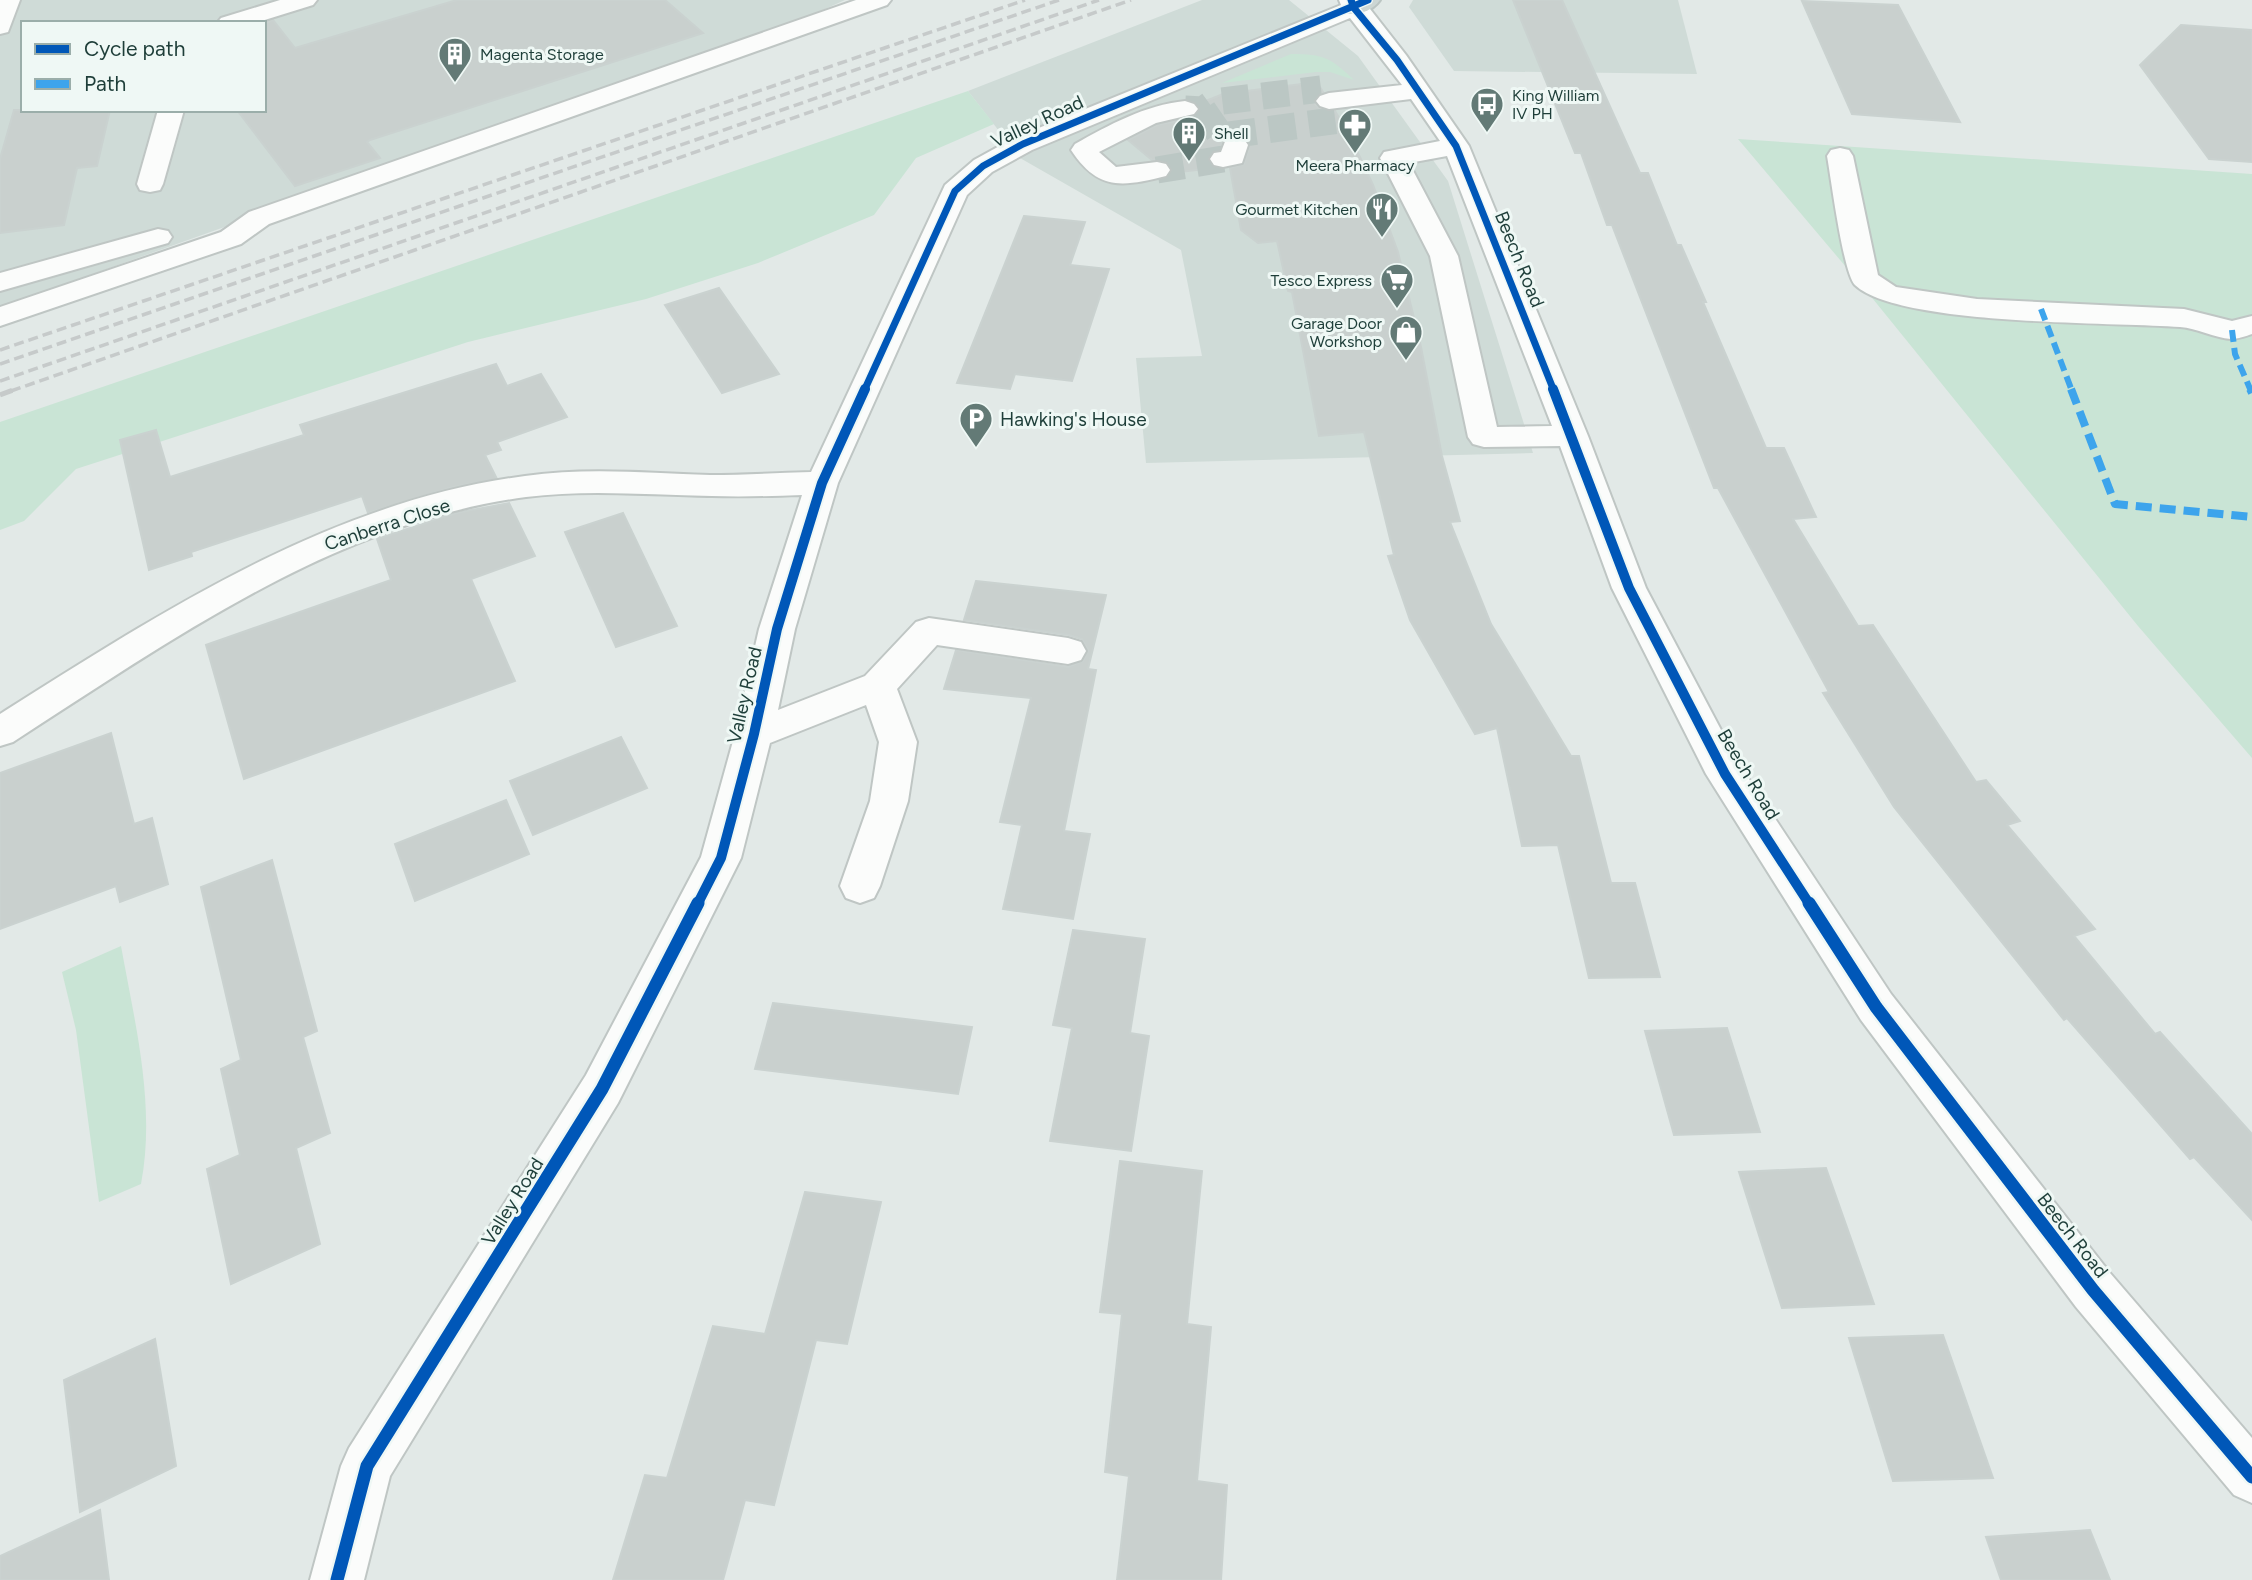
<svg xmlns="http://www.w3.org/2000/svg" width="2252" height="1580" viewBox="0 0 2252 1580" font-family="Figtree,sans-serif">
<rect width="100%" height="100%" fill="#e2e9e7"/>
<g fill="#cfdbd7" fill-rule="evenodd">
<path d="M0 0H845L783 28 0 307ZM23 23H264V110H23Z"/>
<path d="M1202 0H1289L1358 56 1448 181 1533 453 1146 463 1136 358 1202 356 1181 250 1020 158 968 91Z"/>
<path d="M1413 0H1678L1697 74 1454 71 1409 7Z"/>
</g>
<g fill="#c9e4d5">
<path d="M1291 54C1324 54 1331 58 1354 80L1330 72H1316L1222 83Z"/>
<path d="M968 91 994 124 916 158 874 215 758 263 646 299 468 342 76 469 24 521 0 530V422Z"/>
<path d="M1738 139 2252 174V758L2138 626 1873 299Z"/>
<path d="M121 946C135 1024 156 1105 141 1184L99 1202 76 1030 62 972Z"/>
</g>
<g fill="#c9d0ce" stroke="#cad2d0" stroke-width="2">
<path d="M457 0H665L703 33 370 140 367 142 380 158 295 186 237 110H264V23L273 20 295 48Z"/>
<path d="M1513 0H1562L1640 173H1648L1677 245H1681L1706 302H1703L1766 448H1784L1816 517 1793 519 1858 626 1873 625 1976 782 1986 780 2020 821 2007 825 2095 929 2074 936 2155 1034 2160 1032 2252 1134V1220L2194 1157 2190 1159 2067 1018 2064 1020 1894 807 1823 693 1829 692 1718 488H1714L1612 225H1607L1581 153H1575Z"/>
<path d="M1802 1 1898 5 1960 122 1852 114Z"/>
<path d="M2181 25 2252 30V162L2209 159 2140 65Z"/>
<path d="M1317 82 1323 92 1318 94 1314 103 1319 108 1335 111 1351 138 1373 185 1398 252 1421 347 1442 456 1460 521 1450 522 1491 624 1571 756H1579L1611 883H1635L1660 977 1589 978 1558 845 1522 846 1497 728 1475 734 1410 620 1388 556 1394 555 1364 432 1319 436 1292 292 1288 291 1277 241 1258 243 1241 230 1230 168 1244 164 1250 144 1245 136H1225L1219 150 1212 152 1208 158 1213 168 1171 173 1172 169 1168 163 1152 160 1128 140 1157 125 1195 117 1201 109 1198 104 1223 94Z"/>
<path d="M14 110H110L97 166 77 168 64 225 0 233V159Z"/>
<path d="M1024 216 1085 222 1070 265 1109 269 1072 381 1015 374 1010 389 957 383Z"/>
<path d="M719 288 779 374 722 393 665 305Z"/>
<path d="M496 364 507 386 541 374 567 417 497 442 501 450 485 455 497 479 453 487 368 513 362 496 191 552 192 556 149 570 120 440 156 430 170 477 304 435 300 425Z"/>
<path d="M509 503 535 556 471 579 515 681 244 779 206 645 391 580 377 539 456 513Z"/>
<path d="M623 513 677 626 616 647 565 532Z"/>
<path d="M976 581 1106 595 1088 669 1096 670 1064 831 1090 834 1073 919 1003 909 1022 825 1000 822 1031 698 944 689 956 650 1068 667 1083 661 1088 650 1082 639 1069 635 964 620Z"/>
<path d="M111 733 134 824 152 818 168 884 120 902 116 886 0 929V773Z"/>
<path d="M621 737 647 788 533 835 510 781Z"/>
<path d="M506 800 529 854 415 901 395 844Z"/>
<path d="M272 860 317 1031 303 1037 330 1133 296 1148 320 1244 231 1284 207 1169 240 1155 221 1069 241 1060 201 887Z"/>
<path d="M1073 930 1145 939 1130 1033 1149 1036 1131 1151 1050 1141 1072 1028 1053 1025Z"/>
<path d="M773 1003 972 1027 958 1094 755 1069Z"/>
<path d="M1727 1028 1760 1132 1674 1135 1645 1031Z"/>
<path d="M1120 1161 1202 1171 1187 1324 1211 1327 1197 1481 1227 1485 1221 1580H1117L1129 1476 1105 1472 1122 1314 1100 1312Z"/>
<path d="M1826 1168 1874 1304 1782 1308 1739 1172Z"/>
<path d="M805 1192 881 1202 847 1344 816 1340 774 1505 745 1500 723 1580H613L645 1475 667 1478 713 1326 765 1334Z"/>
<path d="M1943 1335 1993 1478 1893 1481 1849 1338Z"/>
<path d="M155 1339 176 1466 80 1512 64 1380Z"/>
<path d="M100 1510 109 1580H0V1556Z"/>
<path d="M2090 1530 2110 1580H2001L1986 1537Z"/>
</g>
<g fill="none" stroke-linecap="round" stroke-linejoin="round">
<g stroke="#bbc7c4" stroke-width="27" stroke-dasharray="27 13" stroke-linecap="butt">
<path d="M1185 109 1203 110 1214 102 1321 89"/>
<path d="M1203 110 1221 136 1340 120"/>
<path d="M1157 170 1223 159"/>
</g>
<defs>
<g id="minor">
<path d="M0 0H20L8 32 0 34Z"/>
<path d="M280 0H317L313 5 255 23H217L221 18Z"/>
<path d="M856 0H891L887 5 269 224 241 244 0 326V307L221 232 249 212Z"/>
<path d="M1339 0H1363L1406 55 1469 146 1588 436 1646 588 1739 764 1891 994 2110 1273 2252 1438V1503L2234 1495 2076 1307 1861 1020 1706 774 1612 588 1560 446 1484 447 1473 444 1468 437 1430 256 1380 158 1384 152 1440 141 1411 99 1329 109 1320 106 1316 101 1320 96 1329 93 1402 85 1350 18 1032 150 992 172 967 195 838 483 795 629 778 710 865 676 916 622 929 618 1068 638 1081 642 1086 651 1081 660 1068 664 937 645 897 689 917 742 908 801 880 886 874 898 860 903 846 898 840 886 870 801 879 742 866 705 770 743 741 858 618 1103 390 1476 364 1580H310L341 1466 349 1448 586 1075 701 857 735 734 759 629 802 495C772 496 742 497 712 496 650 495 588 489 526 497 336 522 170 641 13 742L0 746V714C162 612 331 501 525 476 587 467 649 473 710 475 744 475 777 473 811 472L945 185 974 160 1014 138 1341 5ZM1447 156 1552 426 1497 427 1458 256 1409 163Z"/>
<path d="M1185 101 1194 104 1198 109 1194 114 1156 123 1099 152 1116 167 1157 162 1166 164 1170 170 1166 176C1122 187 1098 191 1071 150L1075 144C1109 125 1145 105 1185 101Z"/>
<path d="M158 110H184L163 184 160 190 150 192 140 190 137 184Z"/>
<path d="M1235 137 1244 139 1248 145 1242 163 1223 167 1214 165 1210 159 1214 153 1221 152 1226 139Z"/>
<path d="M1840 148 1849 150 1853 156 1878 275 1896 287 1977 299 2184 309 2232 321 2252 316V334C2246 336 2238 339 2231 339 2214 338 2197 328 2180 327 2114 322 1898 326 1855 285 1843 273 1831 178 1827 156L1831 150Z"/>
<path d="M158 229 168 231 172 237 168 243 0 291V273Z"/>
</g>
<path id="major" d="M1351 0H1380C1372 11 1358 16 1346 13L1342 8Z"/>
</defs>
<use href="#minor" stroke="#bfc6c4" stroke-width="4"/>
<use href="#major" stroke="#bbc5c3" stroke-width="4"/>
<use href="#minor" fill="#fbfcfb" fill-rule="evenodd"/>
<use href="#major" fill="#ccd6d4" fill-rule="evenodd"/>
<g stroke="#c6caca" stroke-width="3.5" stroke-dasharray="10 5" stroke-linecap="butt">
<path d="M0 350 1025 0"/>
<path d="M0 364 1059 0"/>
<path d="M0 381 1099 0"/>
<path d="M11 391 1131 0"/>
</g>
<path stroke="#c6caca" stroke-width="5" stroke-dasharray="13 6" stroke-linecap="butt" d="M0 395 16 389"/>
<g stroke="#3da4ec" stroke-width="6" stroke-dasharray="12 6" stroke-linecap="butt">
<path d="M2041 309 2072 391"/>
<path d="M2232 330 2235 354 2251 391"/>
</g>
<g stroke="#3da4ec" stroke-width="8" stroke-dasharray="16 8" stroke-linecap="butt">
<path d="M2071 389 2115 504 2252 517"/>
<path d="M2250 389 2252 393"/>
</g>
<defs>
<g id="cycleway-far2">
<path d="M1351 0 1354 8 1397 60 1456 146 1554 391"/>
<path d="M864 391 955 191 983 166 1023 144 1368 0"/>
</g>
<g id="cycleway-far1">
<path d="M1553 389 1629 588 1725 774 1810 905"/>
<path d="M697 905 721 858 754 734 777 629 822 483 865 389"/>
</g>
<g id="cycleway">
<path d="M1809 903 1876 1007 2093 1290 2252 1477"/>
<path d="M337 1580 367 1466 602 1089 698 903"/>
</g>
</defs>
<use href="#cycleway-far2" stroke="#eff8f5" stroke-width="10"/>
<use href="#cycleway-far1" stroke="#eff8f5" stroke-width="14"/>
<use href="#cycleway" stroke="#eff8f5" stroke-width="18"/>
<use href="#cycleway-far2" stroke="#0057b8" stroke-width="7"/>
<use href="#cycleway-far1" stroke="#0057b8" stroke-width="10"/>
<use href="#cycleway" stroke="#0057b8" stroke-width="13"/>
</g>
<defs>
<symbol id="building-pin" viewBox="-11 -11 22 30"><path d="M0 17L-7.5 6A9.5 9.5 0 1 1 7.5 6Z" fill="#637a76" stroke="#eff8f5"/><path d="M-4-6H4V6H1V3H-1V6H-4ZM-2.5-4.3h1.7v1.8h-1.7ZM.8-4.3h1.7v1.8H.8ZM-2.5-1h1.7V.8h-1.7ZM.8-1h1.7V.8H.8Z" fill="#fff"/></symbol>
<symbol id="bus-pin" viewBox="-11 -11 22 30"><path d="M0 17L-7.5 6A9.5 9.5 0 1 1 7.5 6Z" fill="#637a76" stroke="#eff8f5"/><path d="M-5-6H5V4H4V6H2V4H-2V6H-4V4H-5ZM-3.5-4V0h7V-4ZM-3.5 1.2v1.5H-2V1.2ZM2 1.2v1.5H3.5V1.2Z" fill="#fff"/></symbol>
<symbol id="pharmacy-pin" viewBox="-11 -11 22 30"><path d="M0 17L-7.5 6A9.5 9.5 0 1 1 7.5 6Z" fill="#637a76" stroke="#eff8f5"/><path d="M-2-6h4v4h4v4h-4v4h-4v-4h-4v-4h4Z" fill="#fff"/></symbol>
<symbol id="restaurant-pin" viewBox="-11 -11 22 30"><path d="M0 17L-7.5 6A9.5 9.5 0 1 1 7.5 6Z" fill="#637a76" stroke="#eff8f5"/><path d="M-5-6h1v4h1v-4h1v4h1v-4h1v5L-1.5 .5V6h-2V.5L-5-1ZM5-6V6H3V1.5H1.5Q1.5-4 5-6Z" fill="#fff"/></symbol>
<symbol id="supermarket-pin" viewBox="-11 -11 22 30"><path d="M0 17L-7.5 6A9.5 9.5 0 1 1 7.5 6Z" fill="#637a76" stroke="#eff8f5"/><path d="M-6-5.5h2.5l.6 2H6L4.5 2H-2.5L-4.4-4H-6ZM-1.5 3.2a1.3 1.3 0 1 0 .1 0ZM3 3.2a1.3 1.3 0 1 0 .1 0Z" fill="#fff"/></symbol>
<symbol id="shop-pin" viewBox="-11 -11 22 30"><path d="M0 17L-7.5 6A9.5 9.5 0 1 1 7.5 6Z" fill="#637a76" stroke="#eff8f5"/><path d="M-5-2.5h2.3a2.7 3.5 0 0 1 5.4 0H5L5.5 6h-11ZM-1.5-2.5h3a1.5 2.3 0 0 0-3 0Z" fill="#fff"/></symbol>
<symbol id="parking-pin" viewBox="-11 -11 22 30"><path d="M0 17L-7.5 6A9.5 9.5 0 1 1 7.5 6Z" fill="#637a76" stroke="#eff8f5"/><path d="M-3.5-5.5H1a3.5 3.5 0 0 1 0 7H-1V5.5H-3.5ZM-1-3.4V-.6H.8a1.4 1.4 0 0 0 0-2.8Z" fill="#fff"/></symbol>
</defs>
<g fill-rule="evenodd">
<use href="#building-pin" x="436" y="35" width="38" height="52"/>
<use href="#bus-pin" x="1468" y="85" width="38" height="52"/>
<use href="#pharmacy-pin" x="1336" y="106" width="38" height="52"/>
<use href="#building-pin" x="1170" y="114" width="38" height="52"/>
<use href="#restaurant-pin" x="1363" y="190" width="38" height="52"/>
<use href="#supermarket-pin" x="1378" y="261" width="38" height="52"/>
<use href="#shop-pin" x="1387" y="313" width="38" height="52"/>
<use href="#parking-pin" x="957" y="400" width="38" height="52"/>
</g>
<g text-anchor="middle" stroke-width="6" stroke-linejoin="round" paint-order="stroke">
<g font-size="16" fill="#1e3e39" stroke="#eff8f5" text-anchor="start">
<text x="480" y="60">Magenta Storage</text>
<text x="1512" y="101">King William<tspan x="1512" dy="18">IV PH</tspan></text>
<text x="1214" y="139">Shell</text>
<text x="1355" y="171" text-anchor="middle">Meera Pharmacy</text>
<text x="1358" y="215" text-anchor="end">Gourmet Kitchen</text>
<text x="1372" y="286" text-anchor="end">Tesco Express</text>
<text x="1382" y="329" text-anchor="end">Garage Door<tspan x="1382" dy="18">Workshop</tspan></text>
</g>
<g font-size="19" fill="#1e3e39" stroke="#eff8f5">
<text transform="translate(1037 121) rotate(-25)" y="7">Valley Road</text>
<text transform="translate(1520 259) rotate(68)" y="7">Beech Road</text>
<text transform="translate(387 524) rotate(-18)" y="7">Canberra Close</text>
<text transform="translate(744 695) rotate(-77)" y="7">Valley Road</text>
<text transform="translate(1749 774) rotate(59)" y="7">Beech Road</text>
<text transform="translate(512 1201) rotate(-58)" y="7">Valley Road</text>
<text transform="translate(2073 1235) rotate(52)" y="7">Beech Road</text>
</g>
<g font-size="19" fill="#1e3e39" stroke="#eff8f5" text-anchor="start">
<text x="1000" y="426">Hawking's House</text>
</g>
</g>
<rect x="21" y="21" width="245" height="91" fill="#eff8f5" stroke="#9baeaa" stroke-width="2"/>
<rect x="35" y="44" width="35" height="10" fill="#0057b8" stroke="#9baeaa" stroke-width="2"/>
<text x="84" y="56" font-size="21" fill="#1e3e39">Cycle path</text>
<rect x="35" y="79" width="35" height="10" fill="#3da4ec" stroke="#9baeaa" stroke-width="2"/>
<text x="84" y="91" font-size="21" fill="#1e3e39">Path</text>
</svg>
